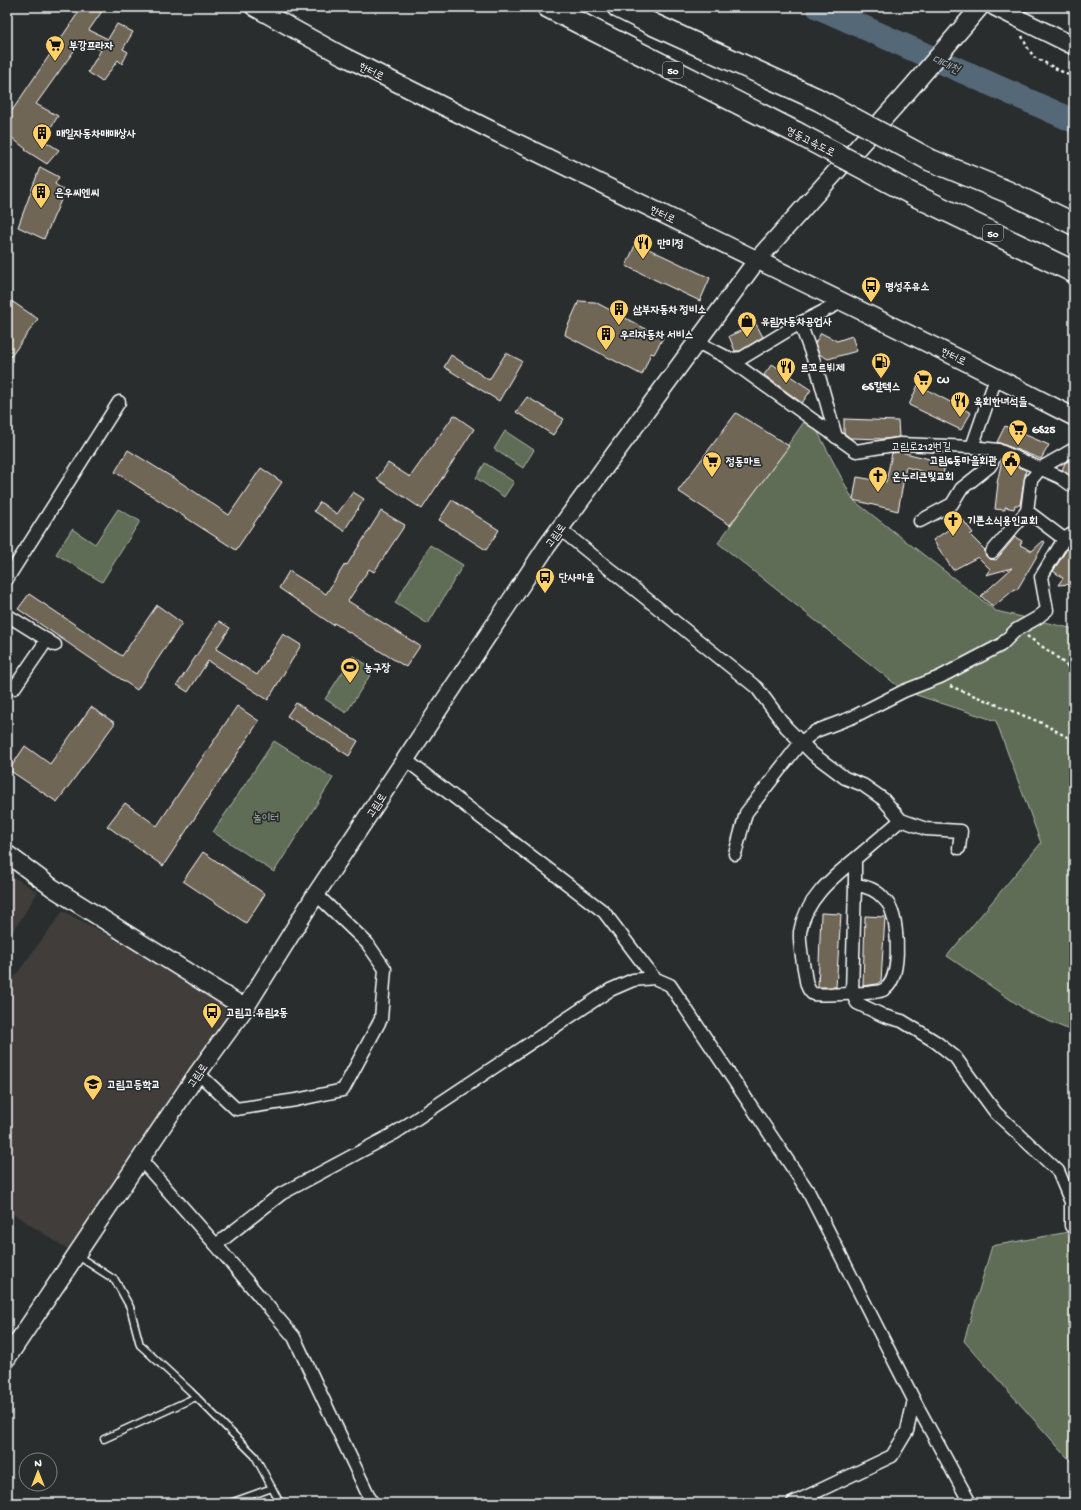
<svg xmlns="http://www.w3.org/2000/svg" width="1081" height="1510" viewBox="0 0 1081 1510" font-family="'Gochi Hand','Poor Story',sans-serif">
<rect width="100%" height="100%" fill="#2a2d2e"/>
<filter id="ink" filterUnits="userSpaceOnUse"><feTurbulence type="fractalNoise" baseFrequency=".025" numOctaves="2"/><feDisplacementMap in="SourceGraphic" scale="8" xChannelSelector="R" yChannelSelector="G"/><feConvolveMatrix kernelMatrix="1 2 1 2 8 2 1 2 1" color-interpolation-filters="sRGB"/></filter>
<g filter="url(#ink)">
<g fill="#3f3e3a">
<path d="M7 873 38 892 7 941Z"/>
<path d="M63 911 245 1008 77 1255 7 1210V987Z"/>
</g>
<g fill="#5f6d56" stroke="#afb6aa">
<path d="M809 415 853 500 996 611 1074 629V1032L1030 1013 947 956 1041 843 996 721 904 691 718 543Z"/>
<path d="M505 431 534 450 523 468 494 449Z"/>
<path d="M485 463 514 482 504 497 476 478Z"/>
<path d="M118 509 140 521 102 582 56 554 72 529 95 544Z"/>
<path d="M430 545 463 565 428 624 395 603Z"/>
<path d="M353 656 374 669 346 713 325 699Z"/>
<path d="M274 741 333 778 274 872 213 832Z"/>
<path d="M1074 1231V1465L964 1341 992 1246Z"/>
</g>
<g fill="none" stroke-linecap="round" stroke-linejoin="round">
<path stroke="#546777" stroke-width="24" d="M818 7 1074 121"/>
</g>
<g fill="#706657" stroke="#fff">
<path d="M82 7H105L89 30 108 39 117 24 133 32 123 49 128 52 122 64 118 60 102 82 88 72 101 50 81 41 36 104 58 116 43 140 59 150 47 164 25 150 26 149 7 134V118Z"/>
<path d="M40 167 59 177 55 184 65 191 44 239 18 227Z"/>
<path d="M636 243 710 278 700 301 626 266Z"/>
<path d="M7 298 38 319 7 362Z"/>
<path d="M579 301 595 302 663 338 654 354 651 353 642 375 565 335 566 330Z"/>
<path d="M756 324 763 337 740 351H735L729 336Z"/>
<path d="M821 333 837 341 852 336 857 351 828 359 819 354 815 343Z"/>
<path d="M506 353 522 361 499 401 444 367 451 355 489 380Z"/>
<path d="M772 364 811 390 802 403 764 375Z"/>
<path d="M918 385 971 413 961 430 909 405Z"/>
<path d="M527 397 564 419 553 435 516 412Z"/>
<path d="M736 413 789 446 730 525 678 491Z"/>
<path d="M454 415 474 429 422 509 377 479 388 463 410 477Z"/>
<path d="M844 419 898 421 899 437 885 439 850 438 844 433Z"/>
<path d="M1005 426 1049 445 1041 459 997 442Z"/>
<path d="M128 450 183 484 229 515 261 468 282 482 236 550 115 472Z"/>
<path d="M901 452 946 463 942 477 906 467 898 511 853 500 857 477 886 482 892 453Z"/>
<path d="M1074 458V478L1062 470 1065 463Z"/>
<path d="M1002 460 1026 470 1020 505H1015L1014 509 1005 507V510L995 509 998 483H997Z"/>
<path d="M353 492 364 499 344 531 314 511 320 502 337 514Z"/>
<path d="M452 500 499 530 486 550 439 520Z"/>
<path d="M381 511 405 525 374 572 369 569 348 601 420 646 406 667 334 623 333 625 279 588 289 571 326 594 345 564 347 565Z"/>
<path d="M963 520 973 533 970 535 985 550V555L990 559 996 560 1015 537 1022 541 1020 545 1032 551 1043 541 1045 542 1017 590 1015 589 993 607 981 596 1012 568 986 575 990 569 978 557 953 570 933 540Z"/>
<path d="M1067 549 1074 553V586L1072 584 1058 585 1063 578 1053 571Z"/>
<path d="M29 594 122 656 157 605 182 623 137 690 18 609Z"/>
<path d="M219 621 230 628 216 649 257 675 283 634 301 645 268 700 208 661 188 692 177 685Z"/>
<path d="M296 703 358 741 349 756 287 716Z"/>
<path d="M237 706 259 721 163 866 107 826 125 803 157 826Z"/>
<path d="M91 707 115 723 57 802 9 770 25 746 50 764Z"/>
<path d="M203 852 265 894 246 923 183 881Z"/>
<path d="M821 913 841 914 836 987H818Z"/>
<path d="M865 916 885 917 881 981 877 984 863 986Z"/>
</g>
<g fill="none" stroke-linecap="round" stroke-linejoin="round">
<defs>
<g id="lane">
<path d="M78 1256 115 1280 130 1307 140 1345 190 1391 255 1456 280 1503"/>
<path d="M104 1439 196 1397"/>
<path d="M230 1503 272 1488"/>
</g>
<g id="street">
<path d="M800 323 817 369 836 437"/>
<path d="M697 342 730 359 742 358 800 323 842 302"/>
<path d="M727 358 856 451 900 444 972 447 998 450 1060 477 1074 487"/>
<path d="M972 447 996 378"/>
<path d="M1027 511 1064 539 1074 533"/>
<path d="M920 521 952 504 961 489 990 466 998 450"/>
<path d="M560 529 757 688 786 727 813 754 845 778 863 785 883 799 901 820 926 829 961 831 959 848"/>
<path d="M992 552 1027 511 1031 480 1041 468 1074 449"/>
<path d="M7 579 119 402"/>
<path d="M7 615 55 645"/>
<path d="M14 688 47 640"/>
<path d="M406 760 604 912 654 978"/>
<path d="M735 854 746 813 801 742 816 731 853 717 904 691 940 677 1001 645 1016 630 1037 618 1047 610 1041 577 1064 539"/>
<path d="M855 859C832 878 805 900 800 932 799 943 802 957 804 969 806 977 805 988 813 994 823 995 876 994 883 990 902 981 898 928 892 912 891 907 887 902 884 899 877 890 865 886 855 885V859L901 820"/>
<path d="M855 885 852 993 857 1003 884 1016 902 1021 936 1042 955 1057 996 1113 1058 1171 1071 1202V1226"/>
<path d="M198 1073 236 1109 296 1100 343 1090 381 1019 385 969 367 943 316 894"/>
<path d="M140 1159 216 1245 281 1194 395 1133 610 990 633 980 654 978 670 985 808 1191 914 1400 907 1431 892 1456 793 1503"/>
<path d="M216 1245 294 1337 372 1503"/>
<path d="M914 1400 970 1503"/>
<path d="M7 1502 8 1503"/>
</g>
<g id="secondary">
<path d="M254 7 341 55 493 131 968 363 1074 417"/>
<path d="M995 7 1074 46"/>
<path d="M7 854 53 888 245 1008"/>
<path d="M7 1358 198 1073 245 1008 316 894 547 546 757 260 910 89 980 7"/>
</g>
<g id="highway">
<path d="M548 7 797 133"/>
<path d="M618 7 652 24 817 99"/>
<path d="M930 160 1008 192 1074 224"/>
<path d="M912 194 1074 272"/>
</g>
</defs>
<use href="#lane" stroke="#fff" stroke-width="9"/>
<use href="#street" stroke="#fff" stroke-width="15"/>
<use href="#secondary" stroke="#fff" stroke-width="20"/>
<use href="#highway" stroke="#fff" stroke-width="24"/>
<g stroke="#fff" stroke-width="2.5" stroke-dasharray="3 3" stroke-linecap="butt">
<path d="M1022 36 1027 47 1034 57 1074 78"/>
<path d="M1027 636 1053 654 1074 672"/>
<path d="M950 686 1042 723 1074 741"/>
</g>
<use href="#lane" stroke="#2a2d2e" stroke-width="6"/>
<use href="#street" stroke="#2a2d2e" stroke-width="12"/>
<use href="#secondary" stroke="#2a2d2e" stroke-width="17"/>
<use href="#highway" stroke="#2a2d2e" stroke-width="21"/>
<defs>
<g id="highway-bridge">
<path d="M817 99 930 160"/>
<path d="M797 133 912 194"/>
</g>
</defs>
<use href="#highway-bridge" stroke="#fff" stroke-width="24" stroke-linecap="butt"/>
<use href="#highway-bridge" stroke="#2a2d2e" stroke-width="21"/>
</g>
</g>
<defs>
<symbol id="supermarket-pin" viewBox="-11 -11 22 30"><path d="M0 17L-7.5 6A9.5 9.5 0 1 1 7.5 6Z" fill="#ffd166" stroke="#2a2d2e"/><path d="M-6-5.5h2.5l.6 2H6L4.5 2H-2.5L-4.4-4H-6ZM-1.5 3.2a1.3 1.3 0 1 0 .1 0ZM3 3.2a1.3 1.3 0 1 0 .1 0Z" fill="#111"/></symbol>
<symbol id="building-pin" viewBox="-11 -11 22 30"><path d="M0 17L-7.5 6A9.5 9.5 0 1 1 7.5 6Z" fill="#ffd166" stroke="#2a2d2e"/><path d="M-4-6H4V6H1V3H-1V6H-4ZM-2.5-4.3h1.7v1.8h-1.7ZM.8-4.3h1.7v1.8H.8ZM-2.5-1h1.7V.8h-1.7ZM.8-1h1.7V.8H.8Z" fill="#111"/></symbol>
<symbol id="restaurant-pin" viewBox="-11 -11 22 30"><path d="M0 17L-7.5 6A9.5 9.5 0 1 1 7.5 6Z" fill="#ffd166" stroke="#2a2d2e"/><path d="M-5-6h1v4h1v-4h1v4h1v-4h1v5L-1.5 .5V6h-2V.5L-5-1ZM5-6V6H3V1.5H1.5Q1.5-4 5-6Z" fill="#111"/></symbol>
<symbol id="bus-pin" viewBox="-11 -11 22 30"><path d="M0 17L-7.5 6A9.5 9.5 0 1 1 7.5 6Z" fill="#ffd166" stroke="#2a2d2e"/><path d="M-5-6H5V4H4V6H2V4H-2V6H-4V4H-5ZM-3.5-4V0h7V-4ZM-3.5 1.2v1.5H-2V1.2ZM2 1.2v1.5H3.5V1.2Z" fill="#111"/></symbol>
<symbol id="shop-pin" viewBox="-11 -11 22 30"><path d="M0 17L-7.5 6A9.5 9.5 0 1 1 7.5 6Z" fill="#ffd166" stroke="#2a2d2e"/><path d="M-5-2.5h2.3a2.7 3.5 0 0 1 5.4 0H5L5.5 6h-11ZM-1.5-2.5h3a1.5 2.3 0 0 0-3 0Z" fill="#111"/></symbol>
<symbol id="fuel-pin" viewBox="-11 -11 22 30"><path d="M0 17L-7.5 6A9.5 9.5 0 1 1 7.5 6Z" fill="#ffd166" stroke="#2a2d2e"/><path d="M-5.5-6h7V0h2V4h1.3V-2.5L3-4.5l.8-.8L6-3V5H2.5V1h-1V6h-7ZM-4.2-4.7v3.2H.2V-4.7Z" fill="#111"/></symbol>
<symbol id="civic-pin" viewBox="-11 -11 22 30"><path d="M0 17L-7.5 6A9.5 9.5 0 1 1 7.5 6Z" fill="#ffd166" stroke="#2a2d2e"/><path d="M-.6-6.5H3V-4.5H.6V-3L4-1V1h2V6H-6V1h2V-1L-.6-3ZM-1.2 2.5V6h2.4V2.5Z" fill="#111"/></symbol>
<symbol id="church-pin" viewBox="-11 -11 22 30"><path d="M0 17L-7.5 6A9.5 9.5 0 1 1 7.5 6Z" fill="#ffd166" stroke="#2a2d2e"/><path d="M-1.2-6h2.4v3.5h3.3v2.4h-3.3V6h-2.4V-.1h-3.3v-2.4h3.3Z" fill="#111"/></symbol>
<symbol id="stadium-pin" viewBox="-11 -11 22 30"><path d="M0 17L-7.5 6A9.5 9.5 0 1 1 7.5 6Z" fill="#ffd166" stroke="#2a2d2e"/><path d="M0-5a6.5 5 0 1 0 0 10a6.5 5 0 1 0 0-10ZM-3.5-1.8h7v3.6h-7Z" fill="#111"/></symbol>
<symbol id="school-pin" viewBox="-11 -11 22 30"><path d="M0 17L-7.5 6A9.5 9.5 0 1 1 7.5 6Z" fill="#ffd166" stroke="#2a2d2e"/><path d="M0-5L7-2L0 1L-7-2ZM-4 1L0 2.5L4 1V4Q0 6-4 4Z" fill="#111"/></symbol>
</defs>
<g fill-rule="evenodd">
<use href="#supermarket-pin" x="44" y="34" width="22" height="30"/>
<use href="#building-pin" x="31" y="122" width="22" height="30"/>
<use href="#building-pin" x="30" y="181" width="22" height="30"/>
<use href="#restaurant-pin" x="632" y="232" width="22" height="30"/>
<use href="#bus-pin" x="860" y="275" width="22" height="30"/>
<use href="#building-pin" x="608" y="298" width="22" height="30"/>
<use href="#shop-pin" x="736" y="310" width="22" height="30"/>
<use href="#building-pin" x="595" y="323" width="22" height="30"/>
<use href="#fuel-pin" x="870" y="351" width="22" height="30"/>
<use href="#restaurant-pin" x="775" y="356" width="22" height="30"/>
<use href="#supermarket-pin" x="912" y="368" width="22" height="30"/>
<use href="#restaurant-pin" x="949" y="390" width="22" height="30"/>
<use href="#supermarket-pin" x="1007" y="418" width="22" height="30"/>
<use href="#civic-pin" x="1000" y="449" width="22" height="30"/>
<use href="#supermarket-pin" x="701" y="450" width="22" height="30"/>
<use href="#church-pin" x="867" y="465" width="22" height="30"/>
<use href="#church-pin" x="942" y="509" width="22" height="30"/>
<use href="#bus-pin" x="534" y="566" width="22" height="30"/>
<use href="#stadium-pin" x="339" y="656" width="22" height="30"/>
<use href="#bus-pin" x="201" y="1001" width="22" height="30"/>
<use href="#school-pin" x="82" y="1073" width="22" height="30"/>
</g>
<g text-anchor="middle" stroke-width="3.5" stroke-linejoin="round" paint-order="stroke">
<g fill="#2a2d2e" stroke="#bfc0c0" stroke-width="1">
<rect x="663" y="62" width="20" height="16" rx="3"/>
<rect x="983" y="225" width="20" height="16" rx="3"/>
</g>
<g font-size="10" font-weight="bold" fill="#fff">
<text x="673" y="74">50</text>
<text x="993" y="237">50</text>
</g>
<g font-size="11" font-weight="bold" fill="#fff" stroke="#2a2d2e" text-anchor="start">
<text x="69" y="49">부강프라자</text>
<text x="56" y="137">매일자동차매매상사</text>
<text x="55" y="196">은우씨엔씨</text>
<text x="657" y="247">만미정</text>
<text x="885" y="290">명성주유소</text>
<text x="633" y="313">삼부자동차 정비소</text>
<text x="761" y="325">유림자동차공업사</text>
<text x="620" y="338">우리자동차 서비스</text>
<text x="800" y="371">르꼬르뷔제</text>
<text x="937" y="383">CU</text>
<text x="881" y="390" text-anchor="middle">GS칼텍스</text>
<text x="974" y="405">육회한녀석들</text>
<text x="1032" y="433">GS25</text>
<text x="997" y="464" text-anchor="end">고림6동마을회관</text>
<text x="726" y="465">정동마트</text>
<text x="892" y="480">온누리큰빛교회</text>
<text x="967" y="524">기쁜소식용인교회</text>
<text x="559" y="581">단사마을</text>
<text x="364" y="671">농구장</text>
<text x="226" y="1016">고림고.유림2동</text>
<text x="107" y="1088">고림고등학교</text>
</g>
<g font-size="11" fill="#fff" stroke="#2a2d2e">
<text transform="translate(372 71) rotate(27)" y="4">한터로</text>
<text transform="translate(811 141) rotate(27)" y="4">영동고속도로</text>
<text transform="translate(663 214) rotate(26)" y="4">한터로</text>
<text transform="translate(954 356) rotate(26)" y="4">한터로</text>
<text x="921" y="450">고림로212번길</text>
<text transform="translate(555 535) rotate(-54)" y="4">고림로</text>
<text transform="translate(376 805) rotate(-56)" y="4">고림로</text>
<text transform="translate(197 1075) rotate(-55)" y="4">고림로</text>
</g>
<g font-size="11" fill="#afb6aa" stroke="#2a2d2e">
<text x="266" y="821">놀이터</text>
</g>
<g font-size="12" font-style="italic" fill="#aab3bb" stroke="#2a2d2e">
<text transform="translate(946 64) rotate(24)" y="4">대대천</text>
</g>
</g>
<rect width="1081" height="1510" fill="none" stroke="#2a2d2e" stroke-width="24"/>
<rect x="12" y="12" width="1057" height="1486" fill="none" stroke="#fff" stroke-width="1.5" filter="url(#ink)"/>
<g transform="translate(38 1472)"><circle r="19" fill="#2a2d2e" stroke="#7f8182"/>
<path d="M0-3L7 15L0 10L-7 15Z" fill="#ffd166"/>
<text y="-6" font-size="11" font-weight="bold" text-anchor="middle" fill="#ffffff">N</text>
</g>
</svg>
